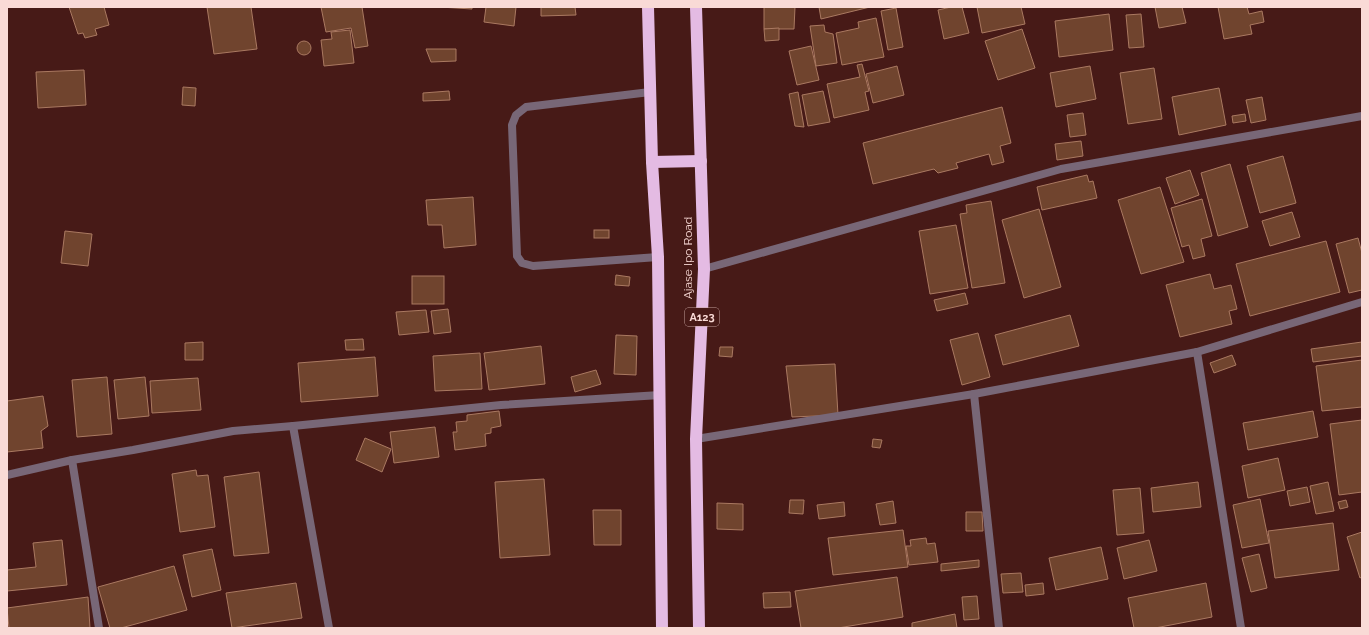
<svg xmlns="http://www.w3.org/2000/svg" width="1369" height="635" viewBox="0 0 1369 635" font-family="Raleway,sans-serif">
<rect width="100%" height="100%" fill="#471a17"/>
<g fill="#70442e" stroke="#aa7961">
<path d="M69 7H104L109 25 95 29 97 35 85 38 83 33 78 34Z"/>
<path d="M207 7H251L257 49 214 54Z"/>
<path d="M321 7H362L368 46 355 48 351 28 326 32Z"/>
<path d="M440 7H472V9Z"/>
<path d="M486 7H516L514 26 484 22Z"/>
<path d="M541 7H575L576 15 541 16Z"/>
<path d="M764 7H795L794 29H764Z"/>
<path d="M819 7H870L821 19Z"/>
<path d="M951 7H962L969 33 944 39 938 10Z"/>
<path d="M977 7H1021L1025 24 982 33Z"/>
<path d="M1155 7H1182L1186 23 1159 28Z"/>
<path d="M1218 7H1247L1249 14 1262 11 1264 22 1250 25 1252 34 1224 39Z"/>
<path d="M896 8 903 47 888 50 881 11Z"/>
<path d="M1109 14 1113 50 1059 57 1055 21Z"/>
<path d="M1141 14 1144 47 1129 48 1126 15Z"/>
<path d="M876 18 884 57 842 65 836 33 859 28 858 22Z"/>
<path d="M824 25 825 32 833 34 837 63 816 66 810 26Z"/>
<path d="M779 28V40L765 41 764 29Z"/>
<path d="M1022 29 1035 68 998 80 985 41Z"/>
<path d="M350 30 354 63 324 66 321 40 332 39 331 32Z"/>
<circle cx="304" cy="48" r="7"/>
<path d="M811 46 819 80 797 85 789 51Z"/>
<path d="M426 49H456V61L431 62Z"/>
<path d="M862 64 869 91 865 92 869 110 834 118 827 84 860 77 857 65Z"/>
<path d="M897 66 904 95 873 103 866 74Z"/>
<path d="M1090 66 1096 99 1056 107 1050 73Z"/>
<path d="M1154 68 1162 119 1128 124 1120 73Z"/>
<path d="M84 70 86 105 38 108 36 72Z"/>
<path d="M183 87 196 88 195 106 182 105Z"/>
<path d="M1219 88 1226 125 1179 135 1172 97Z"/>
<path d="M449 91 450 100 423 101V93Z"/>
<path d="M823 91 830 122 808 126 802 95Z"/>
<path d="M798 92 804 127 795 126 789 94Z"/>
<path d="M1262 97 1266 120 1251 123 1246 100Z"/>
<path d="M1002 107 1011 143 1000 146 1004 162 992 165 989 154 956 163 958 168 938 173 934 169 873 184 863 143Z"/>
<path d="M1083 113 1086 135 1070 137 1067 115Z"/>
<path d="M1245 114 1246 121 1233 123 1232 116Z"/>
<path d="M1081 141 1083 156 1057 160 1055 144Z"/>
<path d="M1283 156 1296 203 1260 213 1247 166Z"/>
<path d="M1230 164 1248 227 1218 236 1201 173Z"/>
<path d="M1190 170 1199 195 1175 204 1166 178Z"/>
<path d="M1087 175 1089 182 1093 181 1097 198 1042 210 1037 187Z"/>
<path d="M1160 187 1184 262 1141 274 1118 200Z"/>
<path d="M473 197 476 245 444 248 442 225H428L426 200Z"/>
<path d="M1202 199 1212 236 1201 239 1205 256 1193 259 1189 245 1182 247 1171 208Z"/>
<path d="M991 201 1005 283 972 288 960 214 967 213 966 205Z"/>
<path d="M1039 209 1061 287 1024 298 1002 220Z"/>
<path d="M1292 212 1300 237 1270 246 1262 221Z"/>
<path d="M956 225 968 288 930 294 919 231Z"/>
<rect x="594" y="230" width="15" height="8"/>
<path d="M65 231 92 234 88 266 61 263Z"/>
<path d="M1358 238 1362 253V290L1349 293 1336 244Z"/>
<path d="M1326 241 1340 292 1250 316 1236 264Z"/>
<path d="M1210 274 1214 289 1231 285 1237 309 1229 311 1232 324 1180 337 1166 285Z"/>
<path d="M616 275 630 277 629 286 615 285Z"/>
<rect x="412" y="276" width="32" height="28"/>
<path d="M965 293 968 304 937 311 934 300Z"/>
<path d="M448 309 451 332 434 334 431 311Z"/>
<path d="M426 310 429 332 399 335 396 312Z"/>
<path d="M1070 315 1079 346 1003 365 995 335Z"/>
<path d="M978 333 990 377 962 385 950 340Z"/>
<path d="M616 335 637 336 636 375 614 374Z"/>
<path d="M363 339 364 350H346L345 340Z"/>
<path d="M203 342V360H185V343Z"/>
<path d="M1362 342V356L1313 362 1311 349Z"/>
<path d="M541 346 545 384 489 390 484 353Z"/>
<path d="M720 347H733L732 357 719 356Z"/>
<path d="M480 353 482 389 435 391 433 356Z"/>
<path d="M1232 355 1236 365 1214 373 1210 363Z"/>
<path d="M375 357 378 396 301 402 298 363Z"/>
<path d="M1362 360V407L1322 411 1316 366Z"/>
<path d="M835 364 838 415 792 417 786 366Z"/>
<path d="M596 370 601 384 575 392 571 377Z"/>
<path d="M107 377 112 434 77 437 72 380Z"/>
<path d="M145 377 149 416 118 419 114 380Z"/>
<path d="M198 378 201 410 152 413 150 381Z"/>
<path d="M43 396 48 426 41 431 43 448 7 452V401Z"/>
<path d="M499 411 501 426 491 428V433L485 434 486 446 455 450 453 432H457L456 422 467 421V415Z"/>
<path d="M1313 411 1318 437 1248 450 1243 423Z"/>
<path d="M1362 420V492L1339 495 1330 424Z"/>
<path d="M435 427 439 457 394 463 390 432Z"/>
<path d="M365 438 391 449 382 472 356 460Z"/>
<path d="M873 439 882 440 880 448 872 447Z"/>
<path d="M1278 458 1285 490 1248 498 1242 466Z"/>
<path d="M196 470 197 476 208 475 215 527 180 532 172 474Z"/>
<path d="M259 472 269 553 234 556 224 477Z"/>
<path d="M544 479 550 555 500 558 495 482Z"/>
<path d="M1198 482 1201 507 1153 512 1151 488Z"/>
<path d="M1328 482 1334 511 1316 514 1310 486Z"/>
<path d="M1307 487 1310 502 1290 506 1287 491Z"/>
<path d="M1140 488 1144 533 1117 535 1113 490Z"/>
<path d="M1260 499 1269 543 1242 548 1233 505Z"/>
<path d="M790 500H804L803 514 789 513Z"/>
<path d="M1346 500 1348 507 1340 509 1338 502Z"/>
<path d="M893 501 896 523 880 525 876 504Z"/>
<path d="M844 502 845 516 819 519 817 505Z"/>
<path d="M717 503 743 504V530L717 529Z"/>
<path d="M593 510H621V545H594Z"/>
<path d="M966 512H982L983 531H966Z"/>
<path d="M1333 523 1339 570 1275 578 1268 531Z"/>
<path d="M903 530 908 567 833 575 828 538Z"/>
<path d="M1362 532V577L1360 578 1347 537Z"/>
<path d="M926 538 927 544 935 543 938 562 909 565 906 546H911L910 540Z"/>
<path d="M62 540 67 585 7 591V570L36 567 33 543Z"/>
<path d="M1149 540 1157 571 1124 579 1117 548Z"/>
<path d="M1101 547 1108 579 1056 590 1049 558Z"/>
<path d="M212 549 221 590 192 597 183 555Z"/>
<path d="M1259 554 1267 588 1251 592 1242 558Z"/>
<path d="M979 560V567L941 571V564Z"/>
<path d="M174 566 187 610 121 628H110L98 587Z"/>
<path d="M1021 573 1023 592 1003 593 1001 574Z"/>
<path d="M897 577 903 617 838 628H801L795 591Z"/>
<path d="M296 583 302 618 232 628 226 593Z"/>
<path d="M1043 583 1044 594 1026 596 1025 585Z"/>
<path d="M1206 583 1212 617 1155 628H1134L1128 598Z"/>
<path d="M790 592 791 607 764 608 763 593Z"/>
<path d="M977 596 979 619 964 620 962 597Z"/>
<path d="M88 597 90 628H9L7 608Z"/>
<path d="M955 614 957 628H912V623Z"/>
</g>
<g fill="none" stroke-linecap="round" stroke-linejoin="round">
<path stroke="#786777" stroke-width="8" d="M650 92 526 107 516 115 512 125 517 256 522 263 533 266 658 257"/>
<g stroke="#786777" stroke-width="8">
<path d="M704 269 1061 169 1362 116"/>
<path d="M1197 352 1241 628"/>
<path d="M974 394 999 628"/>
<path d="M293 426 329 628"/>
<path d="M696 439 974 394 1197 352 1362 302"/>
<path d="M72 460 99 628"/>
<path d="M7 475 72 460 133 450 233 431 293 426 501 405 660 395"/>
</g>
<g stroke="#e4bbe3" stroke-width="12">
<path d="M648 7 652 162 658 257 662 628"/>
<path d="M696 7 704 269 696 439 699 628"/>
<path d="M652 162 701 161"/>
</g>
</g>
<g text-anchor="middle" stroke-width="3.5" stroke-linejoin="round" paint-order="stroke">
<rect fill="#471a17" stroke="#c4a09d" stroke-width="1" x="685" y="308" width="34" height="18" rx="3"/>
<g font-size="11" font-weight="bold" fill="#f9dad6">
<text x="702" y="321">A123</text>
</g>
<g font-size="12" fill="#f9dad6" stroke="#471a17">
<text transform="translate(688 258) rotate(-90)" y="4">Ajase Ipo Road</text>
</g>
</g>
<rect width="1369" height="635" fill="none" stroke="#f9dad6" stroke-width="16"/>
</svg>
